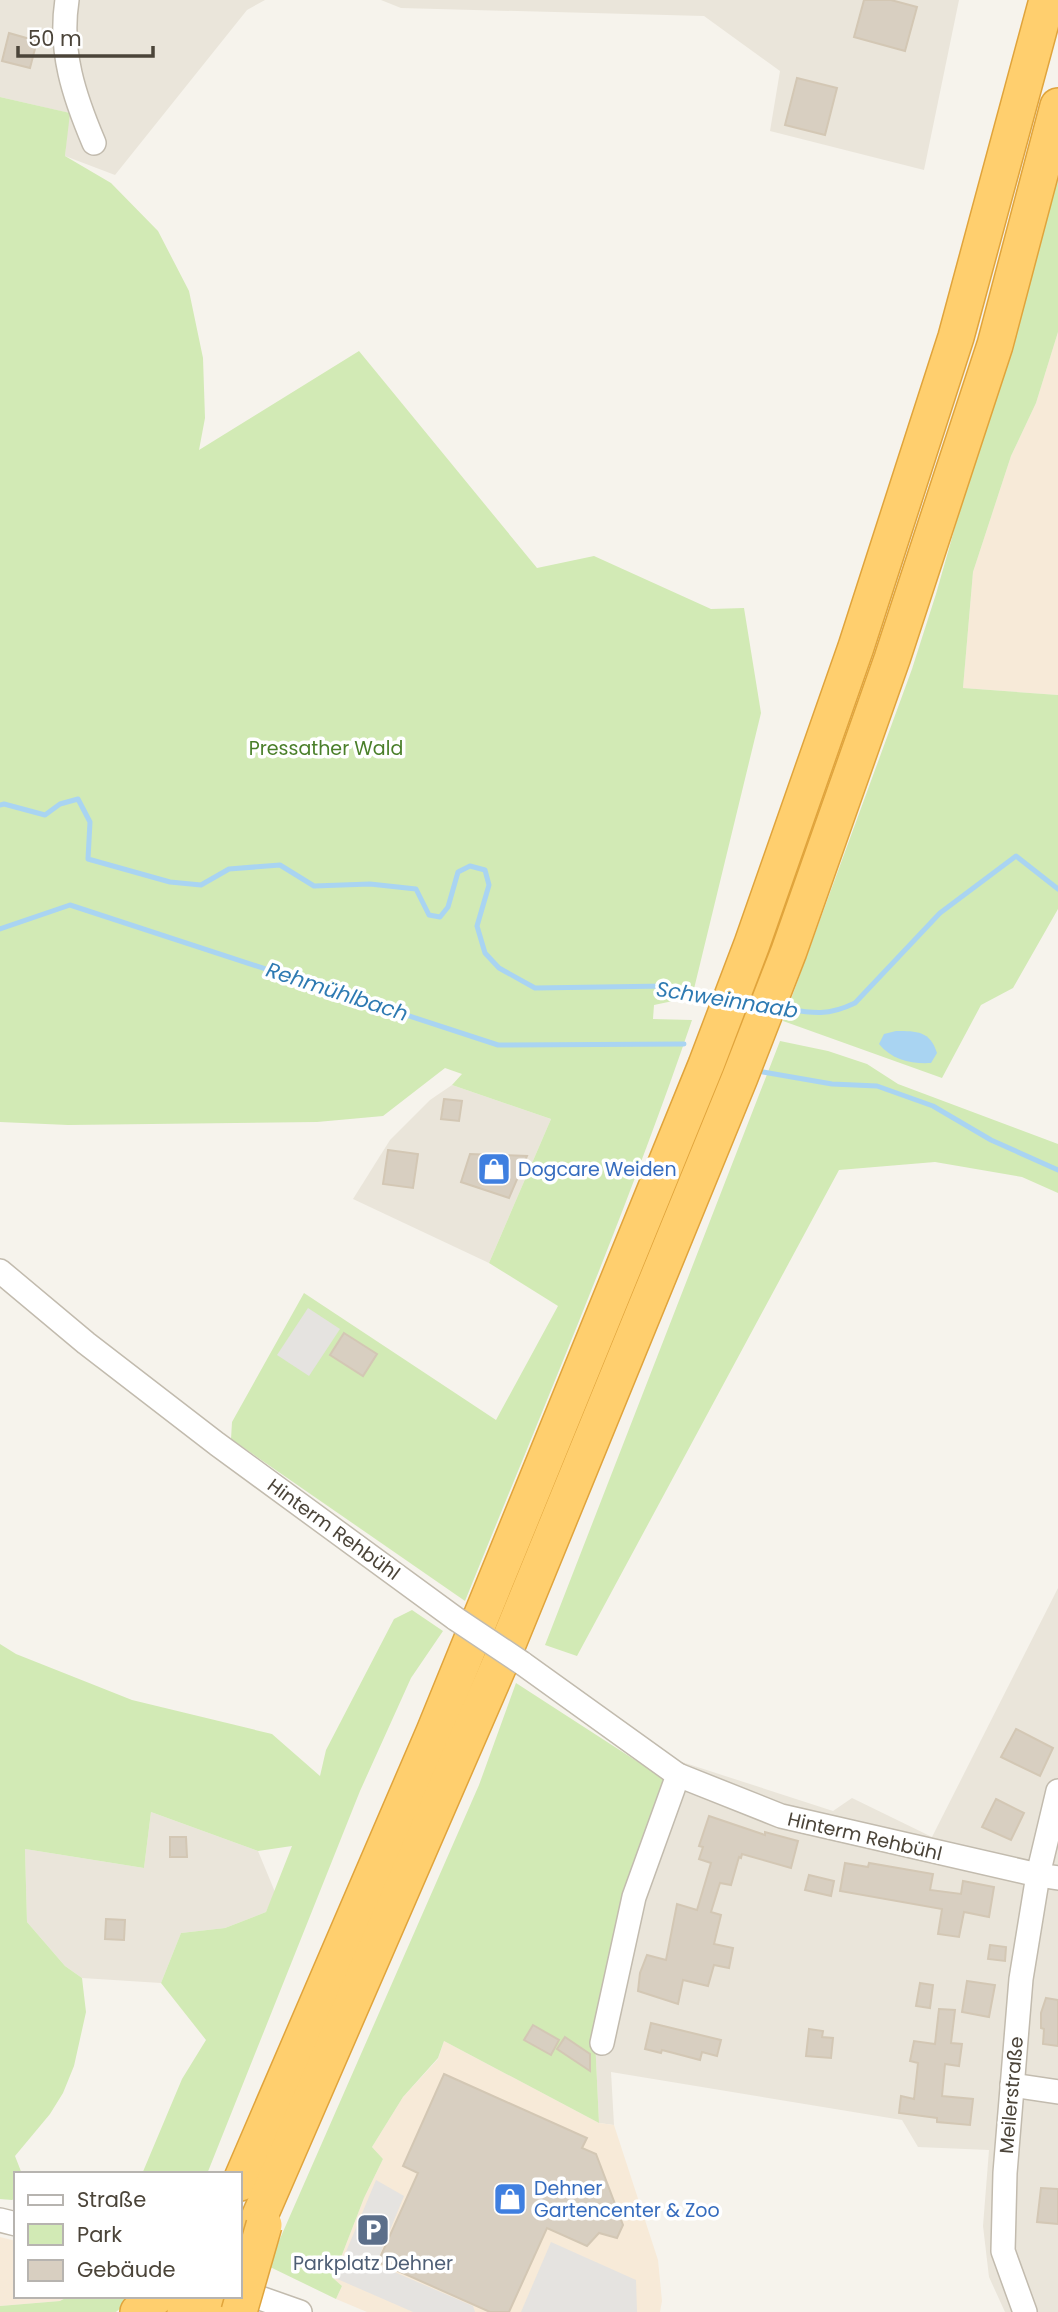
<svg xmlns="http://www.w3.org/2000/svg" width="1058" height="2312" viewBox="0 0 1058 2312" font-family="Poppins,sans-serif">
<rect width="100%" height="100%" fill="#f6f3ec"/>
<g fill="#eae5da">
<path d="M0 0H265L247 10 115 175 65 156 69 113 0 97Z"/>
<path d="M381 0H959L924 170 770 131 780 71 704 16 401 8Z"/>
<path d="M452 1085 551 1119 489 1263 353 1199 390 1140 430 1100Z"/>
<path d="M1058 1588V2312H1005L989 2277 983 2226 989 2150 918 2147 902 2120 611 2072 614 2125 599 2123 595 2038 669 1782 682 1762 833 1811 852 1798 932 1837Z"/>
<path d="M151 1812 258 1851 275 1892 266 1912 225 1928 181 1933 161 1983 82 1978 65 1966 27 1922 25 1849 144 1868Z"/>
</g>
<g fill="#f7ead8">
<path d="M1058 332V695L963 688 973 572 1011 456 1036 403Z"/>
<path d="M444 2041 599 2123 614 2125 658 2260 662 2301 660 2312H367L336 2299 342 2286 333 2278 364 2198 383 2159 372 2147 403 2097 438 2059Z"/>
<path d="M0 2237 16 2241V2296H69L60 2301 0 2306Z"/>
</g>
<g fill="#d2eab5">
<path d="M0 97 70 113 65 156 111 183 158 231 189 291 203 358 205 418 199 450 359 351 537 568 594 556 711 609 744 608 761 713 692 997 654 1005 653 1019 692 1020C625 1217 543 1408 465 1601L231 1439 232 1422 304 1293 496 1420 558 1306 489 1263 551 1119 452 1085 462 1074 445 1068 383 1116 317 1122 68 1125 0 1122Z"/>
<path d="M1058 166V332L1036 403 1011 456 973 572 963 688 1058 695V909L1013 988 981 1005 942 1078 783 1021 912 669 936 594Z"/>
<path d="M780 1041 828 1051 867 1064 898 1084 1058 1144V1193L1022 1177 935 1162 839 1170 577 1656 545 1645Z"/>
<path d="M412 1610 443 1631 411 1678 360 1791 207 2174H142L182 2079 206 2040 161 1983 181 1933 225 1928 266 1912 292 1846 258 1851 151 1812 144 1868 25 1849 27 1922 65 1966 82 1978 86 2012 74 2066 63 2093 50 2114 15 2156 22 2174H16V2198L12 2200 0 2199V1644L16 1654 132 1700 272 1734 320 1776 326 1750 394 1619Z"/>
<path d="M516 1683 669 1782 595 2038 599 2123 444 2041 438 2058 403 2097 372 2147 383 2159 364 2198 333 2278 342 2286 336 2299 268 2266 479 1785Z"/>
<path d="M69 2296H135L116 2312H0V2306L60 2301Z"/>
</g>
<g fill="#e5e3e0">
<path d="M308 1308 340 1329 309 1376 277 1355Z"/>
<path d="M376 2180 404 2196 376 2264 473 2306 475 2312H413L335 2278Z"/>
<path d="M551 2242 636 2280 637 2312H521Z"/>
</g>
<path fill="#a9d4f2" d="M896 1031C917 1031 930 1031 937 1053L931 1063C911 1064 892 1060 879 1044L884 1034Z"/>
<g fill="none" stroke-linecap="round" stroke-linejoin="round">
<g stroke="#a9d4f2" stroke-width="5">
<path d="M0 805 4 804 45 815 60 804 78 799 90 822 88 859 170 882 201 885 229 869 280 865 314 886 370 884 416 889 429 915 440 917 448 907 458 872 470 866 485 870 489 885 477 926 485 953 499 968 535 988 667 986 720 996"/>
<path d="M0 929 70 905 498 1045 684 1044"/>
<path d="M781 1008C811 1013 826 1017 855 1003L940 913 1016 856 1058 889"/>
<path d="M763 1072 832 1084 877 1086 933 1106 991 1140 1058 1170"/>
</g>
</g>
<g fill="#d8cfc1" stroke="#d3c7b4" stroke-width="2">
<path d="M864 0H891L917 7 905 51 854 37Z"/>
<path d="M9 33 37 41 30 68 2 61Z"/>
<path d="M797 78 837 88 825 135 785 125Z"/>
<path d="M444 1099 462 1101 459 1121 441 1119Z"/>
<path d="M388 1150 418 1154 413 1188 383 1184Z"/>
<path d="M470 1154 527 1156 509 1198 461 1182Z"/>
<path d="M344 1333 377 1354 363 1376 330 1355Z"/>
<path d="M1016 1729 1053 1748 1040 1776 1001 1757Z"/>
<path d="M996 1799 1024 1813 1011 1840 982 1827Z"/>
<path d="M709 1816 765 1835V1832L798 1841 791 1868 742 1854 741 1858 739 1857 731 1885 720 1883 711 1912 721 1915 714 1944 733 1948 729 1968 714 1965 708 1986 683 1980 678 2004 638 1991 640 1973 647 1955 666 1960 677 1904 697 1910 711 1863 699 1859 703 1847 699 1846Z"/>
<path d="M170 1837H186L187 1857H170Z"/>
<path d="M845 1863 868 1867 869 1863 933 1874 930 1890 961 1894 963 1881 994 1887 989 1917 964 1912 959 1937 938 1934 942 1909 840 1891Z"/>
<path d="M809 1875 834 1881 831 1896 805 1890Z"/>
<path d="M106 1919 125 1920 124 1940 105 1939Z"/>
<path d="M990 1945 1006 1947 1005 1961 988 1959Z"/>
<path d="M967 1981 995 1985 989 2017 962 2012Z"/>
<path d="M920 1983 933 1985 930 2008 916 2006Z"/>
<path d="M1046 1998 1058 2000V2046L1043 2044 1044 2029 1041 2028V2013Z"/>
<path d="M939 2009 955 2010 951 2043 962 2044 959 2066 945 2064 942 2096 973 2099 970 2125 937 2122V2118L899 2113 901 2096 914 2099 918 2063 910 2061 914 2041 935 2044Z"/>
<path d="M651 2023 721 2040 717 2056 702 2052 700 2060 662 2050 661 2053 645 2049Z"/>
<path d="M533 2025 559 2040 551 2055 524 2040Z"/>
<path d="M809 2029 823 2031 822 2037 833 2038 831 2058 806 2056Z"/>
<path d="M565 2037 590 2054V2071L557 2049Z"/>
<path d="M444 2074 587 2138 582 2148 596 2154 623 2225 617 2238 599 2233 587 2246 547 2228 509 2312H490L378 2262 418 2173 403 2166Z"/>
<path d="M1041 2188 1058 2189V2224L1037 2222Z"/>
</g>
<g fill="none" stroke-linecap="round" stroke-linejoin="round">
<defs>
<g id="minor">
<path d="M67 0C59 51 74 96 94 143"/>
<path d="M0 1271 86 1343 217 1444 456 1619"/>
<path d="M522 1663 678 1775 781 1816 1038 1875 1058 1878"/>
<path d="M602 2043 634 1897 678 1775"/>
<path d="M1012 2085 1058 2092"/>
<path d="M0 2220 16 2224"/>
<path d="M240 2291 300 2312"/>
<path d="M1025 2312 1003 2251 1005 2173 1021 1979 1038 1875 1058 1791"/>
</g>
<g id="highway">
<path d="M240 2183 434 1732 706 1065 752 944 856 647 956 337 1047 0"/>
<path d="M245 2250 501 1661 740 1077 789 951 892 659 995 345 1058 106"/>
<path d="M138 2312 157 2296"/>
<path d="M185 2312 192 2296"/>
<path d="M219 2312 226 2296"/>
</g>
</defs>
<use href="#minor" stroke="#c2bbae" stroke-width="26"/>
<use href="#highway" stroke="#e0a43c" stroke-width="38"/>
<use href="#minor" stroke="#fff" stroke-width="23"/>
<use href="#highway" stroke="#ffcf6e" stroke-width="35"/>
<defs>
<path id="minor-bridge" d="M456 1619 522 1663"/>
<path id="highway-bridge" d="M239 2312 264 2225"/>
</defs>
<use href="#minor-bridge" stroke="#c2bbae" stroke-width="26" stroke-linecap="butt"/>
<use href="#highway-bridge" stroke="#e0a43c" stroke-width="38" stroke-linecap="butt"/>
<use href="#minor-bridge" stroke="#fff" stroke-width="23"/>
<use href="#highway-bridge" stroke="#ffcf6e" stroke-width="35"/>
</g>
<defs>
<symbol id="shop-square" viewBox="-11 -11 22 22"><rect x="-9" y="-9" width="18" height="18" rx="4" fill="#3f7fe0" stroke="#fff"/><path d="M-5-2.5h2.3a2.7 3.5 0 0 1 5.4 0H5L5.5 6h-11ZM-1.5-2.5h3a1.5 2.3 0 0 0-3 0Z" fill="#fff"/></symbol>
<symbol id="parking-square" viewBox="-11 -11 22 22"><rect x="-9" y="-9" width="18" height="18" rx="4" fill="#5c6f8a" stroke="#fff"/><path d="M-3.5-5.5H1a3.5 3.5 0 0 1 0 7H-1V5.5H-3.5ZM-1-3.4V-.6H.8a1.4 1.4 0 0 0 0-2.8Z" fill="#fff"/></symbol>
</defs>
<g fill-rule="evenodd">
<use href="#shop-square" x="475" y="1150" width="38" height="38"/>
<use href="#shop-square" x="491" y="2180" width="38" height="38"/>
<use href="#parking-square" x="354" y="2211" width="38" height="38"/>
</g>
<g text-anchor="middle" stroke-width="7" stroke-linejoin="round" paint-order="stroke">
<g font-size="19" fill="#4a7f2a" stroke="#fff">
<text x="326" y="755">Pressather Wald</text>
</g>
<g font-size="19" fill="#366cbe" stroke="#fff" text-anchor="start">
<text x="518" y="1176">Dogcare Weiden</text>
<text x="534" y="2195">Dehner<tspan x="534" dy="22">Gartencenter &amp; Zoo</tspan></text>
</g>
<g font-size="19" fill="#4b4439" stroke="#fff">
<text transform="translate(334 1529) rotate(36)" y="7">Hinterm Rehbühl</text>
<text transform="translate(865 1836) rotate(13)" y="7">Hinterm Rehbühl</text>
<text transform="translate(1011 2095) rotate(-85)" y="7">Meilerstraße</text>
</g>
<g font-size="19" fill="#4e5e75" stroke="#fff">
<text x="373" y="2270">Parkplatz Dehner</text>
</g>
<g font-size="21" font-style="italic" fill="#2e7ab2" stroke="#fff">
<text transform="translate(337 992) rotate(18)" y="7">Rehmühlbach</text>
<text transform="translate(727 1000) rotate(9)" y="7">Schweinnaab</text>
</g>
</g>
<rect x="14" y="2172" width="228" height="126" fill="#ffffff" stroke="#b7b4b0" stroke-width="2"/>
<rect x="28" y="2195" width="35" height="10" fill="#ffffff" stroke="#b7b4b0" stroke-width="2"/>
<text x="77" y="2207" font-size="21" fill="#4b4439">Straße</text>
<rect x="28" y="2224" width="35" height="21" fill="#d2eab5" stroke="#b7b4b0" stroke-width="2"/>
<text x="77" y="2242" font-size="21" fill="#4b4439">Park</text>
<rect x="28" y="2260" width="35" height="21" fill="#d8cfc1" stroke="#b7b4b0" stroke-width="2"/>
<text x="77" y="2277" font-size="21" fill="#4b4439">Gebäude</text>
<path d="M18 46v10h135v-10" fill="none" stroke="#4b4439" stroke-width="3.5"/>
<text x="28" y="46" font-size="21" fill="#4b4439" stroke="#ffffff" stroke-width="5" paint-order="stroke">50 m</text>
</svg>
